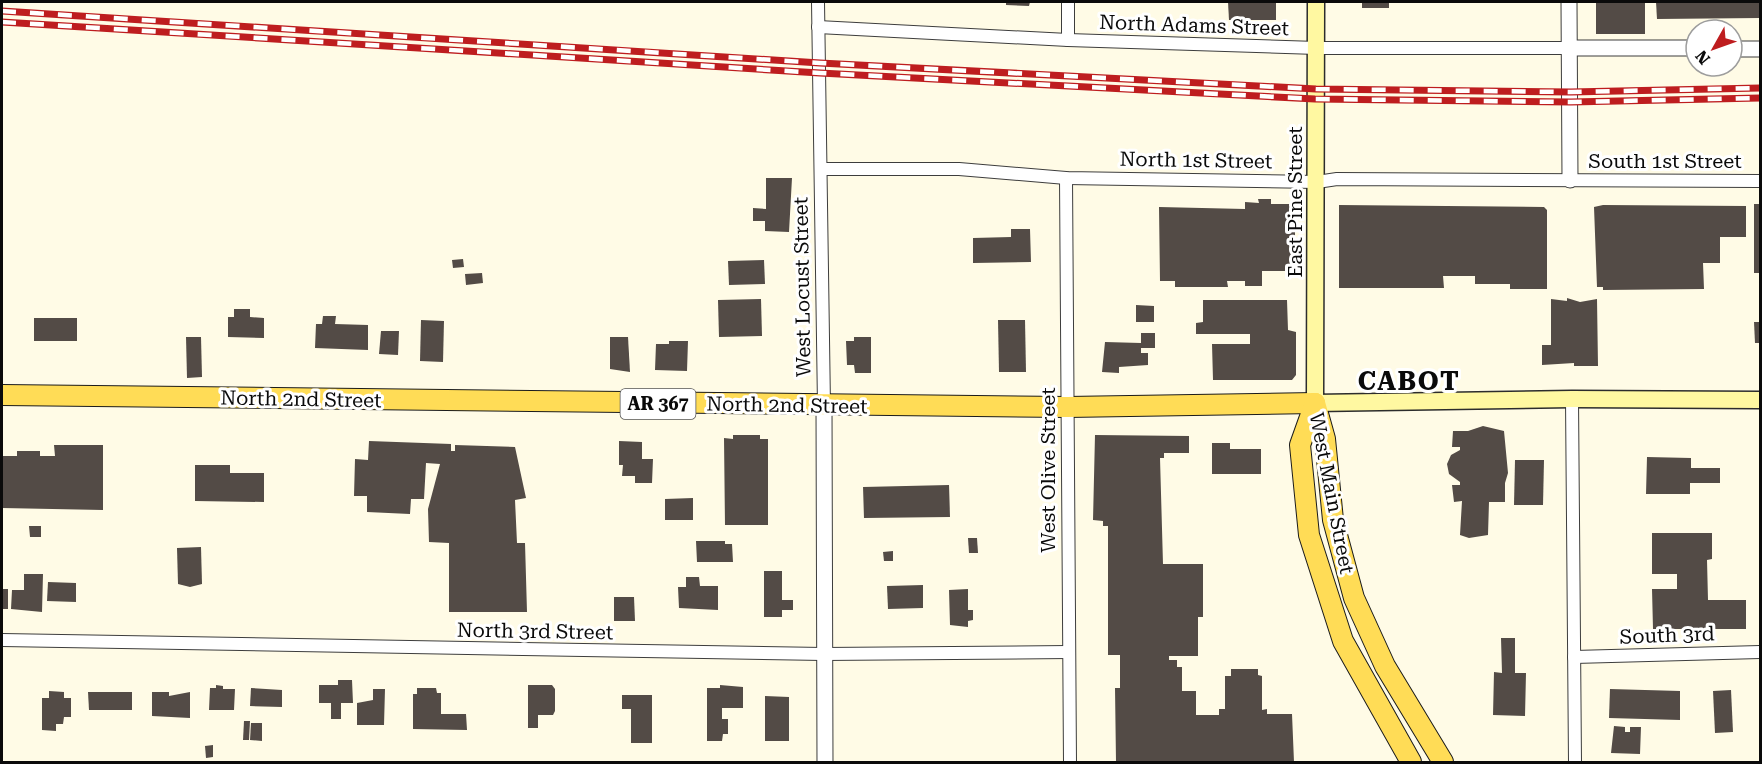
<svg xmlns="http://www.w3.org/2000/svg" width="1762" height="764" viewBox="0 0 1762 764" font-family="'Roboto Serif',serif">
<rect width="100%" height="100%" fill="#fffbe6"/>
<g fill="#534b46">
<path d="M1006 2H1030L1029 6 1006 5Z"/>
<path d="M1228 2H1276V20H1229Z"/>
<rect x="1362" y="2" width="27" height="6"/>
<rect x="1596" y="2" width="49" height="32"/>
<path d="M1656 2H1760V18L1657 19Z"/>
<path d="M766 178H792L789 232 765 231V221H753V208L766 209Z"/>
<path d="M1258 199H1271V204H1295V271H1262V286H1245V281H1227L1228 287H1175V281H1160L1159 207 1245 209V202L1259 203Z"/>
<rect x="1754" y="204" width="6" height="69"/>
<path d="M1339 205 1544 207 1547 210V289H1510V284H1475V276H1443L1444 288H1339Z"/>
<path d="M1603 205 1746 206V237H1720V263H1703L1704 289 1603 290V287H1597L1594 207Z"/>
<path d="M1011 229H1030L1031 262 973 263V238L1011 237Z"/>
<path d="M463 259 464 267 453 268 452 260Z"/>
<path d="M764 260 765 284 729 285 728 261Z"/>
<path d="M482 273 483 283 466 285 465 274Z"/>
<path d="M1567 298 1580 302 1597 299 1598 366H1574V363L1542 365V345H1551V299L1567 301Z"/>
<path d="M761 299 762 336 719 337 718 300Z"/>
<path d="M1203 300H1287L1288 330 1296 332V375L1292 380H1213L1212 344H1250V334H1196V323L1203 322Z"/>
<path d="M1136 305 1154 306V322H1136Z"/>
<path d="M234 309H250V317L264 318V338L228 337V317H234Z"/>
<path d="M323 316H336L335 324 368 325V350L315 348 316 324H322Z"/>
<rect x="34" y="318" width="43" height="23"/>
<path d="M421 320 444 321 443 362 420 361Z"/>
<path d="M998 320H1025L1026 372H999Z"/>
<path d="M1754 322H1760V343H1755Z"/>
<path d="M381 331H399L398 355 379 354Z"/>
<path d="M1141 333H1155V348H1141V353H1148V365L1119 367V373L1102 372 1105 342 1141 343Z"/>
<path d="M186 337H201L202 377 187 378Z"/>
<path d="M610 337H628L630 372 610 369Z"/>
<path d="M854 337H871V373H855L854 365H847L846 341H854Z"/>
<path d="M669 341H688L687 371 655 370 656 344H669Z"/>
<path d="M1483 426 1504 431 1508 473 1505 483V502H1489L1488 535 1469 538 1460 535 1462 501 1454 502 1452 485H1460V482L1449 474 1447 464 1451 455 1460 450V447H1452L1453 431H1468Z"/>
<path d="M733 435H760V439H768V525H725L724 438 733 439Z"/>
<path d="M1095 435 1189 436V453H1164V458H1160L1163 564H1203V617H1198V656H1169V660H1177V667H1182V691H1196V715H1219V709H1225V676H1231V669H1258V675L1262 676V710L1267 709V714H1292L1294 762H1116L1115 688H1120V655H1108V526H1103V521L1093 520Z"/>
<path d="M369 441 451 444V451H455V445L515 447 526 498 515 500 517 543H525L527 612H449V543L429 542 428 509 440 464 426 463 424 499H411L410 514 367 512V496H354L355 459 368 460Z"/>
<path d="M619 441 642 442V459H653L652 483H635V476H622L623 465H619Z"/>
<path d="M1212 443H1230V449H1261V474H1212Z"/>
<path d="M54 445H103V510L2 508V456H17V451H40V456H55Z"/>
<path d="M1647 457 1691 458V468H1720V483H1690V494H1646Z"/>
<path d="M1515 460H1544L1543 505H1514Z"/>
<path d="M195 465H230V473H264V502L195 501Z"/>
<path d="M949 485 950 517 864 518 863 487Z"/>
<path d="M693 498V520H665V499Z"/>
<path d="M29 526H41V537H30Z"/>
<path d="M1652 533H1712V559L1707 560 1708 600H1746V629H1653L1652 589H1677V574H1652Z"/>
<path d="M968 538H977L978 553H969Z"/>
<path d="M696 541H725V544H732L733 562H697Z"/>
<path d="M201 547 202 584 190 587 178 584 177 548Z"/>
<path d="M893 551V561H884L883 552Z"/>
<path d="M764 571H782V600H793V610H782V617H764Z"/>
<path d="M24 574H43L42 612 11 609 12 590H24Z"/>
<path d="M686 577H699L700 586H718V610L679 608 678 587H686Z"/>
<path d="M48 582 76 583V602L47 601Z"/>
<path d="M923 585V608L888 609 887 586Z"/>
<rect x="2" y="589" width="6" height="20"/>
<path d="M968 589V610H973V620L968 621V627L950 625 949 590Z"/>
<path d="M614 597H634L635 621H614Z"/>
<path d="M1501 638H1515V673H1526L1525 716 1493 715 1494 672 1502 673Z"/>
<path d="M338 680H352L353 703H341V719H331V703H319V685H338Z"/>
<path d="M216 685 223 686V689H235L234 710H209L210 688H216Z"/>
<path d="M528 685H552L555 689V711L553 715H538V728H528Z"/>
<path d="M720 685 743 687V708H722V719H728V734H723L722 741H707V688H720Z"/>
<path d="M251 688 282 690V707L250 706Z"/>
<path d="M417 688H436L437 693H441V714H466L467 730 413 729V694H417Z"/>
<path d="M373 689H385L384 725H357V703L373 700Z"/>
<path d="M1610 689 1680 691V720L1609 718Z"/>
<path d="M1731 690 1733 732 1715 733 1713 691Z"/>
<path d="M49 691 64 692V698H71V717H64L63 724H56V731L42 730V698H49Z"/>
<path d="M88 692H132V710H89Z"/>
<path d="M152 692H169V696L190 692V718L152 716Z"/>
<path d="M622 695H652V743H631V709H622Z"/>
<path d="M765 696 789 697V741H765Z"/>
<path d="M244 721H250L249 740H243Z"/>
<path d="M251 723H262V741L250 740Z"/>
<path d="M1614 726 1625 727V732H1630V727H1641L1640 754 1611 753Z"/>
<path d="M213 745V757L206 758 205 746Z"/>
</g>
<g fill="none" stroke-linecap="round" stroke-linejoin="round">
<defs>
<g id="minor">
<path d="M818 2 824 406"/>
<path d="M1068 2V40"/>
<path d="M818 27 1068 40 1317 48H1570"/>
<path d="M821 169H959L1066 178 1317 182 1337 179 1760 181"/>
<path d="M1066 178 1070 762"/>
<path d="M1572 399 1575 762"/>
<path d="M2 640 823 654 1069 652"/>
<path d="M1574 657 1760 652"/>
</g>
<g id="tertiary">
<path d="M1569 2 1570 180"/>
<path d="M1570 48H1696"/>
<path d="M1732 49H1760"/>
<path d="M824 406 825 762"/>
</g>
<path id="secondary" d="M1316 2 1315 403 1572 399 1760 400"/>
<g id="primary">
<path d="M2 395 1067 407 1315 403"/>
<path d="M1315 403 1325 439 1333 520 1354 598 1385 666 1443 762"/>
<path d="M1315 403 1300 445 1309 535 1343 641 1411 762"/>
</g>
</defs>
<use href="#minor" stroke="#3d3d3d" stroke-width="14"/>
<use href="#tertiary" stroke="#3d3d3d" stroke-width="17"/>
<use href="#secondary" stroke="#2c2c2c" stroke-width="19"/>
<use href="#primary" stroke="#1b1b1b" stroke-width="22"/>
<use href="#minor" stroke="#fff" stroke-width="12"/>
<use href="#tertiary" stroke="#fff" stroke-width="15"/>
<use href="#secondary" stroke="#fff8a1" stroke-width="16"/>
<use href="#primary" stroke="#ffdc56" stroke-width="20"/>
<defs>
<g id="rail">
<path d="M2 11 820 63 1316 89 1571 92 1760 88"/>
<path d="M2 22 820 73 1315 99 1571 102 1760 98"/>
</g>
</defs>
<use href="#rail" stroke="#be1d1f" stroke-width="7"/>
<use href="#rail" stroke="#fff" stroke-width="4.5" stroke-dasharray="14" stroke-linecap="butt"/>
</g>
<g text-anchor="middle" stroke-width="6" stroke-linejoin="round" paint-order="stroke">
<rect fill="#fff" stroke="#545454" stroke-width="1.5" x="620.5" y="389" width="75" height="30" rx="4.5"/>
<g font-size="18" font-weight="bold" fill="#0a0a0a">
<text x="658" y="410">AR 367</text>
</g>
<g font-size="20" fill="#0a0a0a" stroke="#fff">
<text transform="translate(1194 25) rotate(2)" y="7">North Adams Street</text>
<text transform="translate(1196 160) rotate(1)" y="7">North 1st Street</text>
<text x="1665" y="168">South 1st Street</text>
<text transform="translate(1295 202) rotate(-90)" y="7">East Pine Street</text>
<text transform="translate(802 287) rotate(-91)" y="7">West Locust Street</text>
<text transform="translate(301 399) rotate(1)" y="7">North 2nd Street</text>
<text transform="translate(787 405) rotate(1)" y="7">North 2nd Street</text>
<text transform="translate(1048 470) rotate(-90)" y="7">West Olive Street</text>
<text transform="translate(1332 493) rotate(79)" y="7">West Main Street</text>
<text transform="translate(535 631) rotate(1)" y="7">North 3rd Street</text>
<text transform="translate(1667 635) rotate(-2)" y="7">South 3rd</text>
</g>
<g font-size="26" font-weight="bold" letter-spacing="1.5" fill="#0a0a0a" stroke="#fff">
<text x="1409" y="390">CABOT</text>
</g>
</g>
<rect width="1762" height="764" fill="none" stroke="#0a0a0a" stroke-width="6"/>
<g transform="translate(1714 48) rotate(230)"><circle r="28" fill="#ffffff" stroke="#9d9d9d" stroke-width="1.5"/>
<path d="M0-4.5L10 22L0 15L-10 22Z" fill="#be1d1f"/>
<text y="-9" font-size="16" font-weight="bold" text-anchor="middle" fill="#0a0a0a">N</text>
</g>
</svg>
